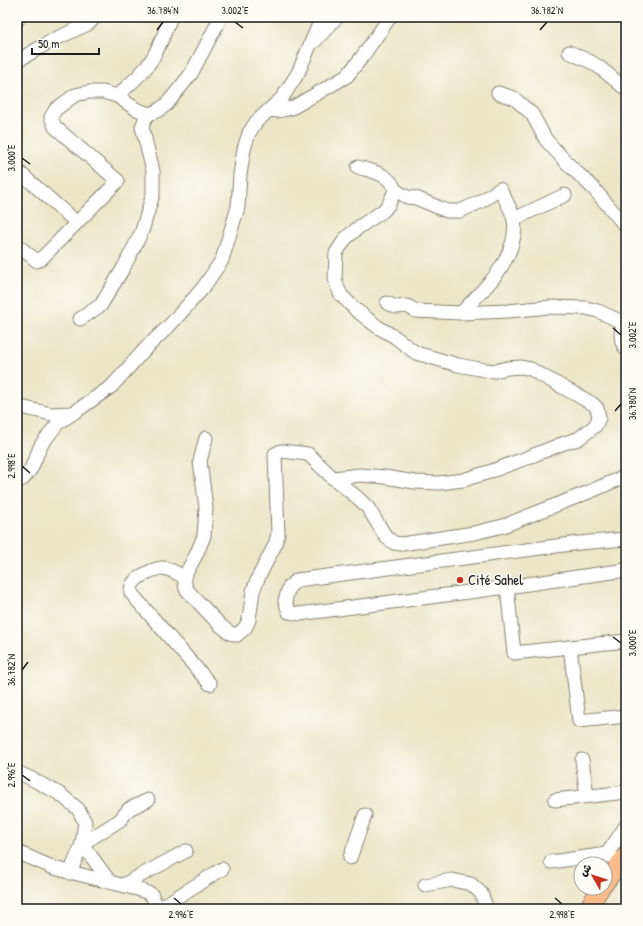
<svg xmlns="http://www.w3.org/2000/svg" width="643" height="926" viewBox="0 0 643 926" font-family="'Patrick Hand','Playpen Sans Arabic',sans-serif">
<rect width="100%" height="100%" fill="#fdfcf7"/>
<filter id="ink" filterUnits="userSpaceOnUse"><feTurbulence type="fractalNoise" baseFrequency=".025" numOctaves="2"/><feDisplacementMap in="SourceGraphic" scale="8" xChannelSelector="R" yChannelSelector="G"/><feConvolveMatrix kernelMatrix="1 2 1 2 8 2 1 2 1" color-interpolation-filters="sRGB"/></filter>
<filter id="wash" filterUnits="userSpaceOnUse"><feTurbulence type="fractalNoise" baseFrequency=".012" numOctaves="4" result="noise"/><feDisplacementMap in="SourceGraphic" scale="16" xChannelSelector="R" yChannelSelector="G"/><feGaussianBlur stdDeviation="0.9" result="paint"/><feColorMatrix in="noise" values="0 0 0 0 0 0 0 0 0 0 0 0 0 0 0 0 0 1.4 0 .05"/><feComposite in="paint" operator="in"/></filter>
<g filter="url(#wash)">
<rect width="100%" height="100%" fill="#ebe6c8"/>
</g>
<g filter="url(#ink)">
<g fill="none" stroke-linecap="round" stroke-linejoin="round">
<defs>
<g id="minor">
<path d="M17 21 19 17"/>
<path d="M315 41 337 17"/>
<path d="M569 52 591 62 599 67 626 89"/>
<path d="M17 61 53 40 88 24 95 17"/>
<path d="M498 93 514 98 532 114 546 140 567 163 594 189 622 222 626 226"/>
<path d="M117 96C128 86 139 77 148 65 159 51 164 33 171 17"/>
<path d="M269 110 278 111 292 108 347 76 362 57 390 17"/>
<path d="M17 170 77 223"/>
<path d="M395 190 407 197 416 198 447 211H460L480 202 500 189C505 199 512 210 514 220 516 229 514 236 512 244 503 273 481 292 461 313"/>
<path d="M514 219 565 195"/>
<path d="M17 245 37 261 41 259 118 181 55 127 51 117 56 109 75 95 89 92H103L117 96 136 109 149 114 157 111 166 105 191 74 221 17"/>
<path d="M387 303 396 307 407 306 416 311 438 312 461 313 508 311 549 307 586 308 598 311 624 323"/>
<path d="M80 319 101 305 124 267 142 231 153 194V171L142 127 146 117 149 114"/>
<path d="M626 321C620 329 619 341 626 349"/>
<path d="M17 406 51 414 72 413"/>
<path d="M206 438 200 461 206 508 204 536 196 555 184 577 186 589 220 625 230 633 237 635 245 628 249 620 253 591 259 576 275 545 278 534 275 454 281 451 308 454 333 478 358 498 368 508 386 537 394 543 402 544 474 533 503 526 589 492 626 476"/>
<path d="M333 478 360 475 385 477 415 482 439 483 463 480 489 472 524 459 564 443 578 439 595 426 599 418 597 408 593 404 539 374 531 369 521 367 507 368 495 371 485 370 458 365 416 353 395 337 378 327 356 310 341 295 337 286 335 278 336 253 346 238 359 227 383 211 389 204 395 190C389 173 373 172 358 167"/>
<path d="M17 481 23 479 31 469 41 445 58 423 75 412 112 386 146 348 170 325 203 288 222 260 238 207 240 175 244 149 249 133 256 122 282 98 298 73 322 17"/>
<path d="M626 539 579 543 297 580 289 587 285 601 289 612 299 614 507 587 626 570"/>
<path d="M184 577C178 574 171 569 163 568 157 567 139 576 135 581 131 585 131 588 131 593L210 684"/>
<path d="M507 587 514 653 626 641"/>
<path d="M570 647 579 721 626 716"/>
<path d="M582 760 587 796"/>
<path d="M17 772 30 778 60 794 78 809 85 822 82 844 70 873"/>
<path d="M555 800 626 792"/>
<path d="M17 852 54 868 137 889 151 894 158 909"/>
<path d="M607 854 626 826"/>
<path d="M350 858 365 815"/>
<path d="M551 862 607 854 621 862"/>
<path d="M110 882 82 844 120 820 129 809 148 800"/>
<path d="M123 885 186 851"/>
<path d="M425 885 452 880 471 884 481 893 487 909"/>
<path d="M158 909 222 869"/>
</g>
<g id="major">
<path d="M605 883 626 855"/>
<path d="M587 909 601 888"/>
</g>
</defs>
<use href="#minor" stroke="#848172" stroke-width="15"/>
<use href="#major" stroke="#848172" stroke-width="19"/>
<use href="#minor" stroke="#fff" stroke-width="13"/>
<use href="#major" stroke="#fabc8b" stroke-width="17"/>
</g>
</g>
<path fill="none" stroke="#1c1c1c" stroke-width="1.5" d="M235 22 243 28M157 30 163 22M540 30 547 22M22 158 30 164M613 328 621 335M615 411 621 404M22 466 30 473M613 637 621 643M22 670 28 662M22 775 30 781M174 898 181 904M555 898 562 904"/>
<circle fill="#c8321e" stroke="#fdfcf7" stroke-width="1.5" cx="460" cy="580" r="4"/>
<g text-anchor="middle" stroke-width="3" stroke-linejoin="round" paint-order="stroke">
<g font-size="15" fill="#1c1c1c" stroke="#fdfcf7" text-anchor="start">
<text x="468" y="585">Cité Sahel</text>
</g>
</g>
<rect width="643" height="926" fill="none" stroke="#fdfcf7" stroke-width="44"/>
<g transform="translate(593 876) rotate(309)"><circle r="19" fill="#fdfcf7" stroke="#a3a29f"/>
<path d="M0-3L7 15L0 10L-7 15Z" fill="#c8321e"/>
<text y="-6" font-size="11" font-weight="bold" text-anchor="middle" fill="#1c1c1c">ش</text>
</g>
<path d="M32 48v6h67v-6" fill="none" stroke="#1c1c1c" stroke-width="2"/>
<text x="38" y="48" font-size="12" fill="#1c1c1c" stroke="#fdfcf7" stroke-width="3" paint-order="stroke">50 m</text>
<rect x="22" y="22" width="599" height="882" fill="none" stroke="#1c1c1c" stroke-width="1.5"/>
<g font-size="10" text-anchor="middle" fill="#1c1c1c">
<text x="163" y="14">36.784°N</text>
<text x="235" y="14">3.002°E</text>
<text x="547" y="14">36.782°N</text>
<text transform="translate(11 158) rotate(-90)" y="4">3.000°E</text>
<text transform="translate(632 335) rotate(-90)" y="4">3.002°E</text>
<text transform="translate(632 404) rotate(-90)" y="4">36.780°N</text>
<text transform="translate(11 466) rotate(-90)" y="4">2.998°E</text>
<text transform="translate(632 643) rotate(-90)" y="4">3.000°E</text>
<text transform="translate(11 670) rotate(-90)" y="4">36.782°N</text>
<text transform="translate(11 775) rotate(-90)" y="4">2.996°E</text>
<text x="181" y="918">2.996°E</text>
<text x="562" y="918">2.998°E</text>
</g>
</svg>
